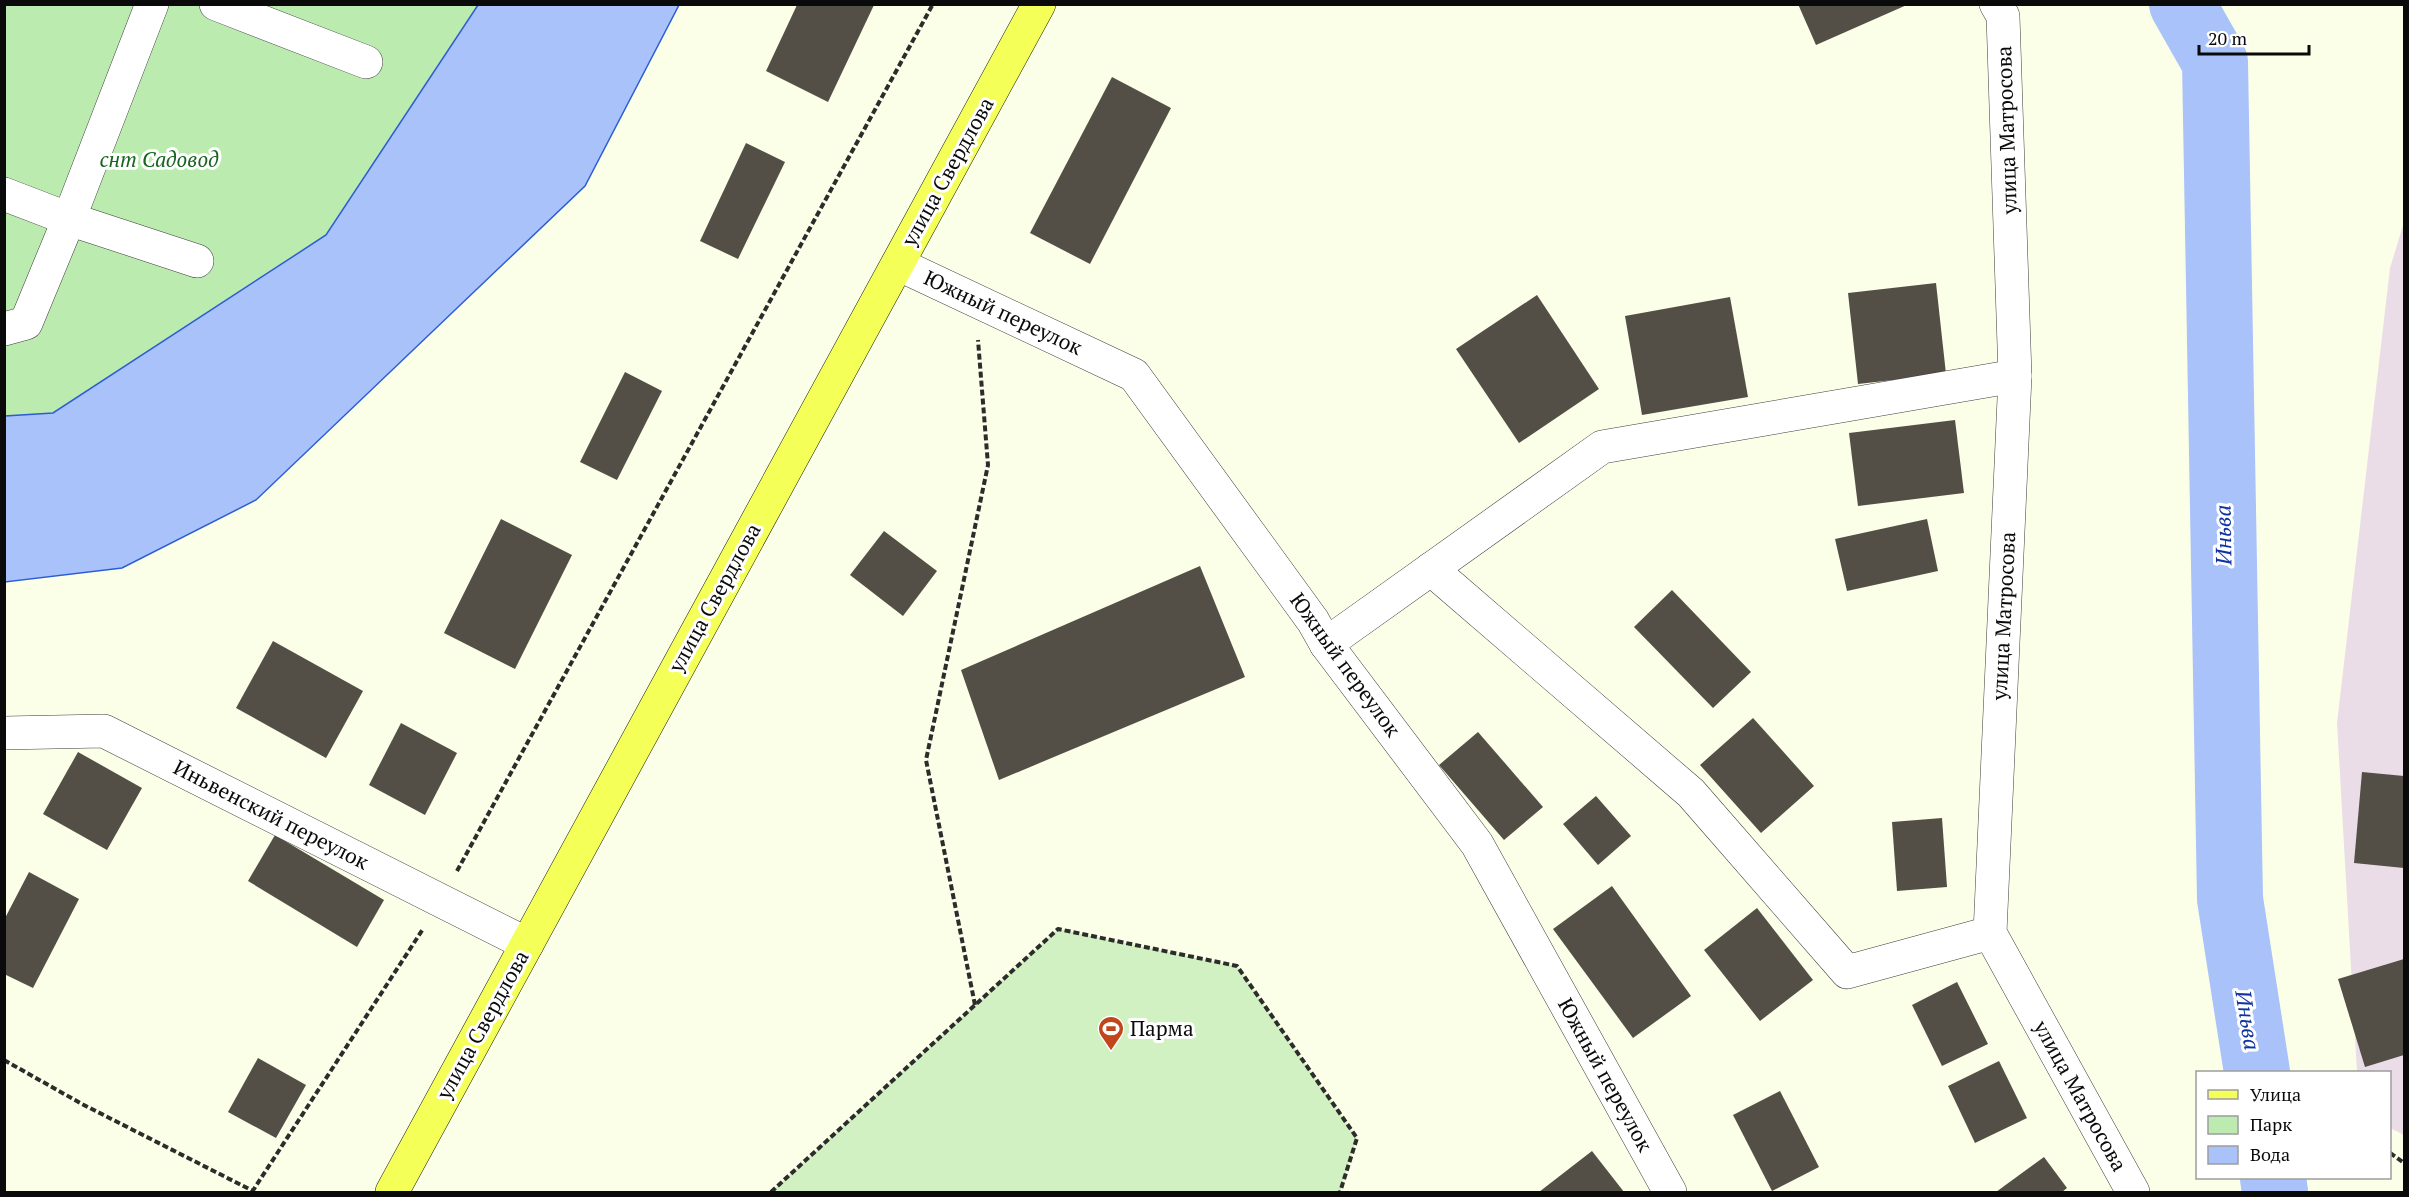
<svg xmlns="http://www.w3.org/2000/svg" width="2409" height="1197" viewBox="0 0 2409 1197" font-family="'PT Serif',serif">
<rect width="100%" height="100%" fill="#fcffe7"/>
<path fill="#eadde8" d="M2404 222V1135L2390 1128V1072H2357L2337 723 2390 268Z"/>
<path fill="#bcebb0" d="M5 5H478L326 235 53 413 5 416Z"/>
<path fill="#d2f1c2" d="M1058 929 1237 966 1357 1138 1340 1192H771Z"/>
<path fill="#a9c2f9" stroke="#2c5dd4" stroke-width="1.5" d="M478 5H679L585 186 256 500 122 568 5 582V416L53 413 326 235Z"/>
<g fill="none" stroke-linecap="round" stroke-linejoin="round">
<g stroke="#a9c2f9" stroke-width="66">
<path d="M2182 4 2215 62 2230 899 2257 1072"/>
<path d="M2273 1178 2275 1192"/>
</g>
</g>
<g fill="#534f46">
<path d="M1798 4H1909L1816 45Z"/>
<path d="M797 5H874L828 102 766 71Z"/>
<path d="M1112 77 1171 108 1090 264 1030 233Z"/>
<path d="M746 143 785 162 738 259 700 241Z"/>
<path d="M1936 283 1946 374 1858 384 1848 293Z"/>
<path d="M1537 295 1599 389 1519 443 1456 349Z"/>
<path d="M1730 297 1748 397 1642 415 1625 316Z"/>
<path d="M625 372 662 391 617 480 580 462Z"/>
<path d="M1955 420 1964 493 1858 506 1849 433Z"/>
<path d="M501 519 572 555 515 669 444 633Z"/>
<path d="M1927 519 1938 571 1847 591 1835 539Z"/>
<path d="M884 531 937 571 903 616 850 575Z"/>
<path d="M1200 566 1245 677 999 780 961 670Z"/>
<path d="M1672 590 1751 672 1713 708 1634 627Z"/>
<path d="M273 641 363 691 326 758 236 708Z"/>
<path d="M1753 718 1814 786 1761 833 1700 765Z"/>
<path d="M401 723 457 753 425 815 369 785Z"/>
<path d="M1478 732 1543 807 1504 840 1439 765Z"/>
<path d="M78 752 142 788 107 850 43 814Z"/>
<path d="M2362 772 2404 776V868L2354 863Z"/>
<path d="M1596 796 1631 836 1598 865 1563 824Z"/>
<path d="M1942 818 1947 887 1897 891 1892 822Z"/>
<path d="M275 835 384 900 357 947 248 881Z"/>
<path d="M29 872 79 899 33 988 4 974V920Z"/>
<path d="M1612 886 1691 996 1633 1038 1553 929Z"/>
<path d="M1757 908 1813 980 1760 1021 1704 950Z"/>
<path d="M2404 959V1055L2365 1067 2338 979Z"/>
<path d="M1957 982 1988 1044 1942 1066 1912 1005Z"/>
<path d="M258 1058 306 1085 276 1138 228 1112Z"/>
<path d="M1999 1061 2027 1118 1975 1143 1948 1086Z"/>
<path d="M1780 1091 1819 1167 1772 1191 1733 1115Z"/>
<path d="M1592 1151 1624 1192H1539Z"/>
<path d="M2044 1157 2067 1188 2062 1192H1996Z"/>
</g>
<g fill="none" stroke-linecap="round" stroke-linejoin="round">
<defs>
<g id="minor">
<path d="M216 4 366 62"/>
<path d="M1996 4 2003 16 2015 376 1990 933 2133 1192"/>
<path d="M4 194 69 219 152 4"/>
<path d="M898 264 1134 375 1313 621 1326 644 1477 844 1670 1192"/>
<path d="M4 329 26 323 69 219 197 261"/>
<path d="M1431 569 1691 793 1847 972 1990 933"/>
<path d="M1326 644 1602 447 2015 376"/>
<path d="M4 733 104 731 527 944"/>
</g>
<path id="major" d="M392 1192 1039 4"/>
</defs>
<use href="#minor" stroke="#3d3d3d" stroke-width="34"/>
<use href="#major" stroke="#1b1b1b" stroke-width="34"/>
<g stroke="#2c2c2c" stroke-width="4" stroke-dasharray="6 3" stroke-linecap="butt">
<path d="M457 871 933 4"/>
<path d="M975 1005 926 760 988 465 978 340"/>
<path d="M4 1060 82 1104 253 1191"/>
<path d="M2390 1153 2404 1163"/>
<path d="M252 1192 423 929"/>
<path d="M771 1192 1058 929 1237 966 1357 1138 1340 1192"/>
</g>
<use href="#minor" stroke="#fff" stroke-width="33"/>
<use href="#major" stroke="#f4ff57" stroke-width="33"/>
</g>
<defs>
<symbol id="stadium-pin" viewBox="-11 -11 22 30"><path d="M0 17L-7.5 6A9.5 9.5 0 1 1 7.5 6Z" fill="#c0471c" stroke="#fff"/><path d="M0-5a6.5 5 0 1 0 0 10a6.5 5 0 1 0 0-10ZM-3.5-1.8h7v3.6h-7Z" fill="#fff"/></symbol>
</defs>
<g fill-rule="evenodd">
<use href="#stadium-pin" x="1096" y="1014" width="30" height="40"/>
</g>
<g text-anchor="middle" stroke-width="6" stroke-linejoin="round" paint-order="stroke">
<g font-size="21" fill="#0a0a0a" stroke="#fff">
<text transform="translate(2007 130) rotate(-92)" y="7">улица Матросова</text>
<text transform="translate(948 172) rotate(-61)" y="7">улица Свердлова</text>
<text transform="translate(1003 313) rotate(25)" y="7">Южный переулок</text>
<text transform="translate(715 598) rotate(-61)" y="7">улица Свердлова</text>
<text transform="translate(2004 616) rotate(-87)" y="7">улица Матросова</text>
<text transform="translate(1345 665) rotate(54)" y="7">Южный переулок</text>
<text transform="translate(271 815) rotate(27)" y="7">Иньвенский переулок</text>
<text transform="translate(483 1025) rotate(-61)" y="7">улица Свердлова</text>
<text transform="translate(1605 1075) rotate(61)" y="7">Южный переулок</text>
<text transform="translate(2080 1096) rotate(61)" y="7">улица Матросова</text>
</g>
<g font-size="21" font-style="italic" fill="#186420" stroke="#fff">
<text x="159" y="167">снт Садовод</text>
</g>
<g font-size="21" fill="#0a0a0a" stroke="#fff" text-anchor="start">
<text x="1130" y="1036">Парма</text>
</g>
<g font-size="22" font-style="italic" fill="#0f33a1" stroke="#fff">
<text transform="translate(2223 535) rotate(-91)" y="8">Иньва</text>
<text transform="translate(2248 1020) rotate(81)" y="8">Иньва</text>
</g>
</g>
<rect width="2409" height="1197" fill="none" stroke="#0a0a0a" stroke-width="12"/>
<rect x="2196" y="1071" width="195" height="108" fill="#ffffff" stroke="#9d9d9d" stroke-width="1.5"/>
<rect x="2208" y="1090" width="30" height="9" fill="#f4ff57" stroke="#9d9d9d" stroke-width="1.5"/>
<text x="2250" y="1101" font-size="18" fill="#0a0a0a">Улица</text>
<rect x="2208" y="1116" width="30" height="18" fill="#bcebb0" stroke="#9d9d9d" stroke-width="1.5"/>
<text x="2250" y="1131" font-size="18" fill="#0a0a0a">Парк</text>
<rect x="2208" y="1146" width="30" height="18" fill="#a9c2f9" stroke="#9d9d9d" stroke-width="1.5"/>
<text x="2250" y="1161" font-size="18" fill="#0a0a0a">Вода</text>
<path d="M2199 45v9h110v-9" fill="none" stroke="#0a0a0a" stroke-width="3"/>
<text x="2208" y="45" font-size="18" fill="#0a0a0a" stroke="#ffffff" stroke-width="4.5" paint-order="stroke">20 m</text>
</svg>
